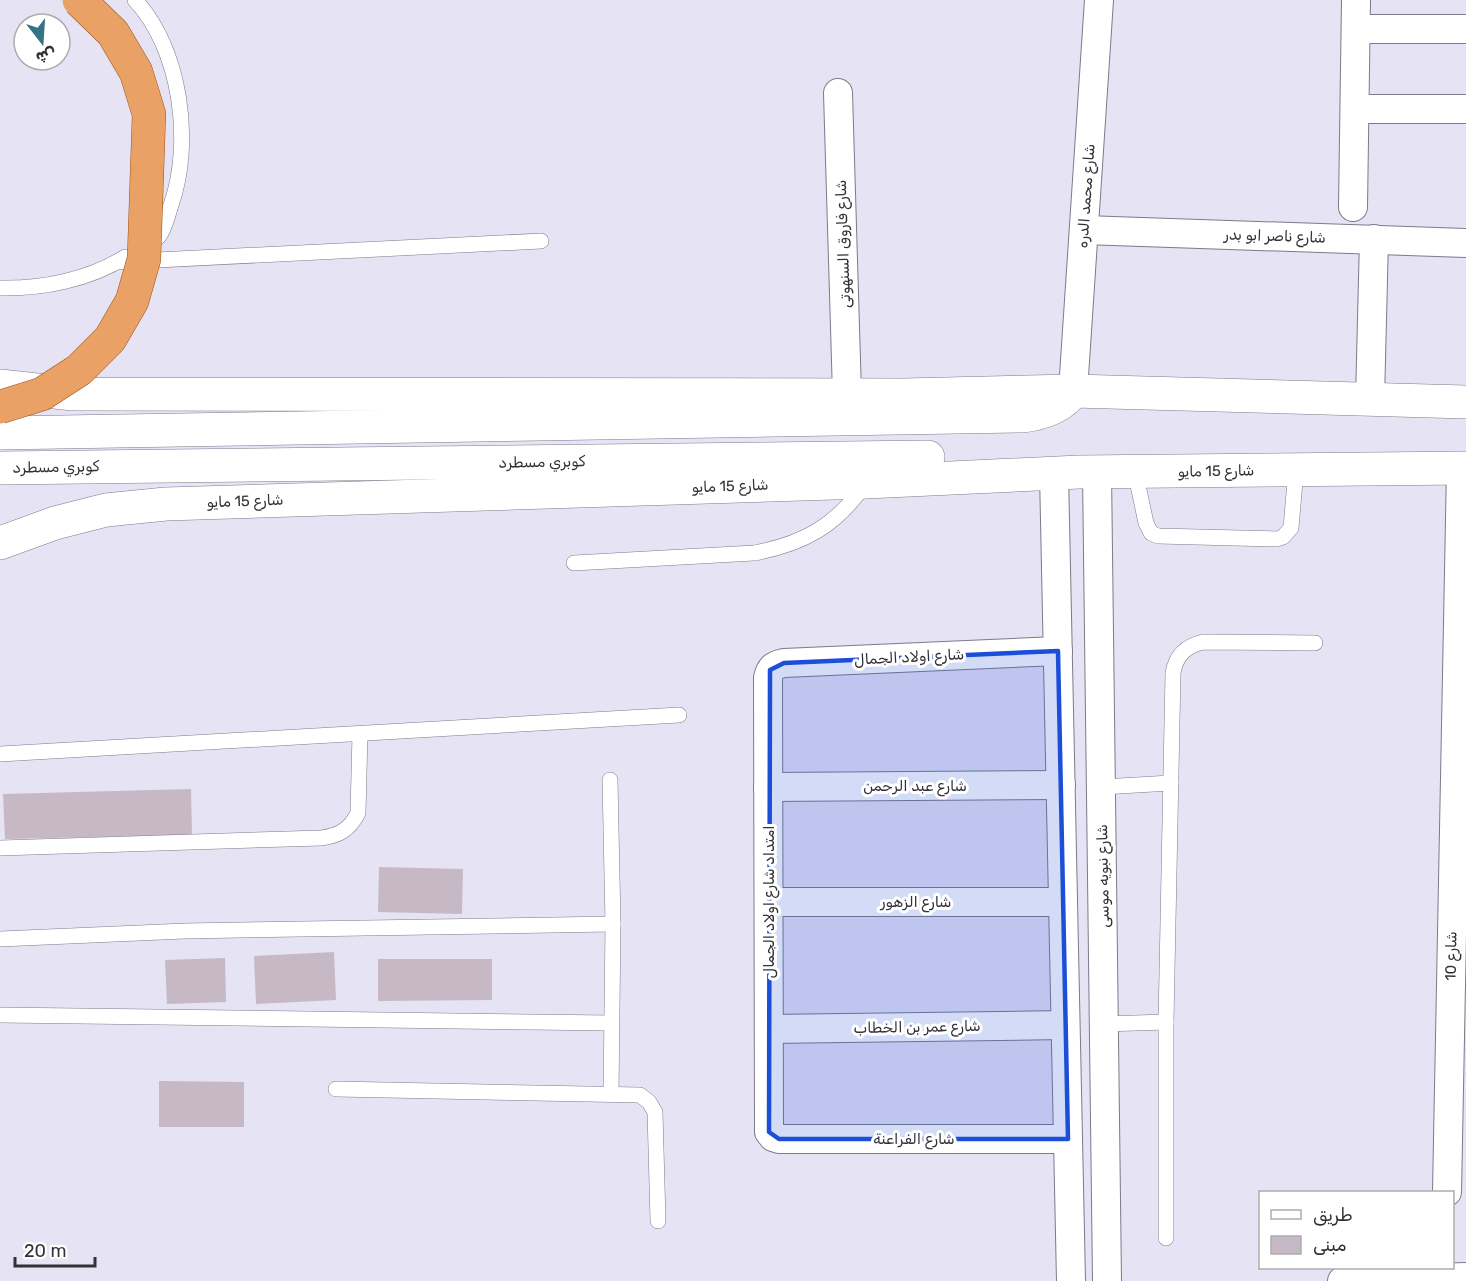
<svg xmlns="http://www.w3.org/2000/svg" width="1466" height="1281" viewBox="0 0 1466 1281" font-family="Rubik,'Noto Naskh Arabic',sans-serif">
<rect width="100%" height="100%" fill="#e6e3f4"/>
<g fill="#c6b9c5">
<path d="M191 789 192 835 5 839 3 794Z"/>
<path d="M379 867 463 869 462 914 378 912Z"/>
<path d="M334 952 336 1000 256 1004 254 956Z"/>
<path d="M225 958 226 1002 167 1004 165 960Z"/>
<path d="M378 959H492V1000L378 1001Z"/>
<path d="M159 1081 244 1082V1127H159Z"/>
</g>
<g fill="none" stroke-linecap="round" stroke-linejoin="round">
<defs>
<g id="service">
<path d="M135 0C181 49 193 143 171 205 168 214 165 229 159 236 157 239 151 241 148 243"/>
<path d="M117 262 541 241"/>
<path d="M0 288C41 289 89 280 125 257"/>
<path d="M1135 471 1146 523 1151 533 1158 536 1277 539 1283 537 1291 528 1296 470"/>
<path d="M574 563 754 553C803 544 836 526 865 484"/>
<path d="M0 754 679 715"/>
<path d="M610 780 613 924 611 1094"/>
<path d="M1102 787 1171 783"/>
<path d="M0 848 321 838C339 836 350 829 358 813L360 734"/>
<path d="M0 939 185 931 613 924"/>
<path d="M0 1015 611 1023"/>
<path d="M1104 1024 1166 1022"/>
<path d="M336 1089 640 1095 649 1102 655 1112 658 1221"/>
<path d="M1166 1238V1022L1173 673C1176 655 1186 646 1203 642L1315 643"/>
</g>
<g id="minor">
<path d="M1356 29H1466"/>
<path d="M838 93 847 394"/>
<path d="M1355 109H1466"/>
<path d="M1353 207 1356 0"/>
<path d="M1084 230 1466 243"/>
<path d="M1073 391 1099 0"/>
<path d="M1370 400 1374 239"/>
<path d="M1097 472 1107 1281"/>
<path d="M1054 473 1071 1281"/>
<path d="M1058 651 784 663C774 665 770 668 768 678L769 1132 773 1137 779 1139H1068"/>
<path d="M768 787 1061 785"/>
<path d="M769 902H1063"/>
<path d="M769 1029 1065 1025"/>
<path d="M1447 1192 1461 468"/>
<path d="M1342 1281 1466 1277"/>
</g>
<g id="secondary">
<path d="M0 386 73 394 904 395 1073 391 1466 402"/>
<path d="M0 433 1022 416C1040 414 1057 409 1069 396"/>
<path d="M0 468 928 457"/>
<path d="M0 543 55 523 106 510 166 504 866 482 1079 472 1466 468"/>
</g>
</defs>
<use href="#service" stroke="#7d7a89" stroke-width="16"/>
<use href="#minor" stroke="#7d7a89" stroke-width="30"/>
<use href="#secondary" stroke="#7d7a89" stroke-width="34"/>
<use href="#service" stroke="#fff" stroke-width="15"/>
<use href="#minor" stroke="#fff" stroke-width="28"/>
<use href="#secondary" stroke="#fff" stroke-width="33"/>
<defs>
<path id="primary-bridge" d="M0 407 42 394 79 370 110 339 132 301 144 259 149 114 136 72 113 33 79 0"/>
</defs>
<use href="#primary-bridge" stroke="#9f5213" stroke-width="34" stroke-linecap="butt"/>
<use href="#primary-bridge" stroke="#e9a166" stroke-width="33"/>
</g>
<path fill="#1d4ed8" fill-opacity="0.2" stroke="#1d4ed8" stroke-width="4.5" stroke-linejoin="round" d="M1058 651 1068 1139H779L769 1132 770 670 784 663Z"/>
<g text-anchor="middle" stroke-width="6" stroke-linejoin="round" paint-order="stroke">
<g font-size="15" fill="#323137" stroke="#fff">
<text transform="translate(1086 196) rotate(-86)" y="5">شارع محمد الدره</text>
<text transform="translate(1275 236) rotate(2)" y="5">شارع ناصر ابو بدر</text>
<text transform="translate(843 244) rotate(-92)" y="5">شارع فاروق السنهوتى</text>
<text transform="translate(542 462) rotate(-1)" y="5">كوبري مسطرد</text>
<text transform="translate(56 467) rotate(-1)" y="5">كوبري مسطرد</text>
<text transform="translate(1216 471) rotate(-1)" y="5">شارع 15 مايو</text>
<text transform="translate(730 486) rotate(-2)" y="5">شارع 15 مايو</text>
<text transform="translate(245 501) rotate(-2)" y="5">شارع 15 مايو</text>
<text transform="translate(909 657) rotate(-3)" y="5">شارع اولاد الجمال</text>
<text x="915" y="791">شارع عبد الرحمن</text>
<text transform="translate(1103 876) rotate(-91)" y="5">شارع نبويه موسى</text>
<text transform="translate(769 902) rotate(-90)" y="5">امتداد شارع اولاد الجمال</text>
<text x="916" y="907">شارع الزهور</text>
<text transform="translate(1451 956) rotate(-89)" y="5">شارع 10</text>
<text transform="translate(917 1027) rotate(-1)" y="5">شارع عمر بن الخطاب</text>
<text x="914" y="1144">شارع الفراعنة</text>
</g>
</g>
<rect x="1259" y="1191" width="195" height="78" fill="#ffffff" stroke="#adadaf" stroke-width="1.5"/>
<rect x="1271" y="1210" width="30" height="9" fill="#ffffff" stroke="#adadaf" stroke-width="1.5"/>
<text x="1313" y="1221" font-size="18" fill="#323137">طريق</text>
<rect x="1271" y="1236" width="30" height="18" fill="#c6b9c5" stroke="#adadaf" stroke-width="1.5"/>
<text x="1313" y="1251" font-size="18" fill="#323137">مبنى</text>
<g transform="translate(42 42) rotate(163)"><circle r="28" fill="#ffffff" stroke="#adadaf" stroke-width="1.5"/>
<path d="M0-4.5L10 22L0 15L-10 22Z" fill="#327486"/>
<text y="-9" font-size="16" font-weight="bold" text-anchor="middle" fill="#323137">ش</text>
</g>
<path d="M15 1257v9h80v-9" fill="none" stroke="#323137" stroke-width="3"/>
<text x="24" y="1257" font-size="18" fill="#323137" stroke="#ffffff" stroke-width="4.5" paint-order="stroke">20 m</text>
</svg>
